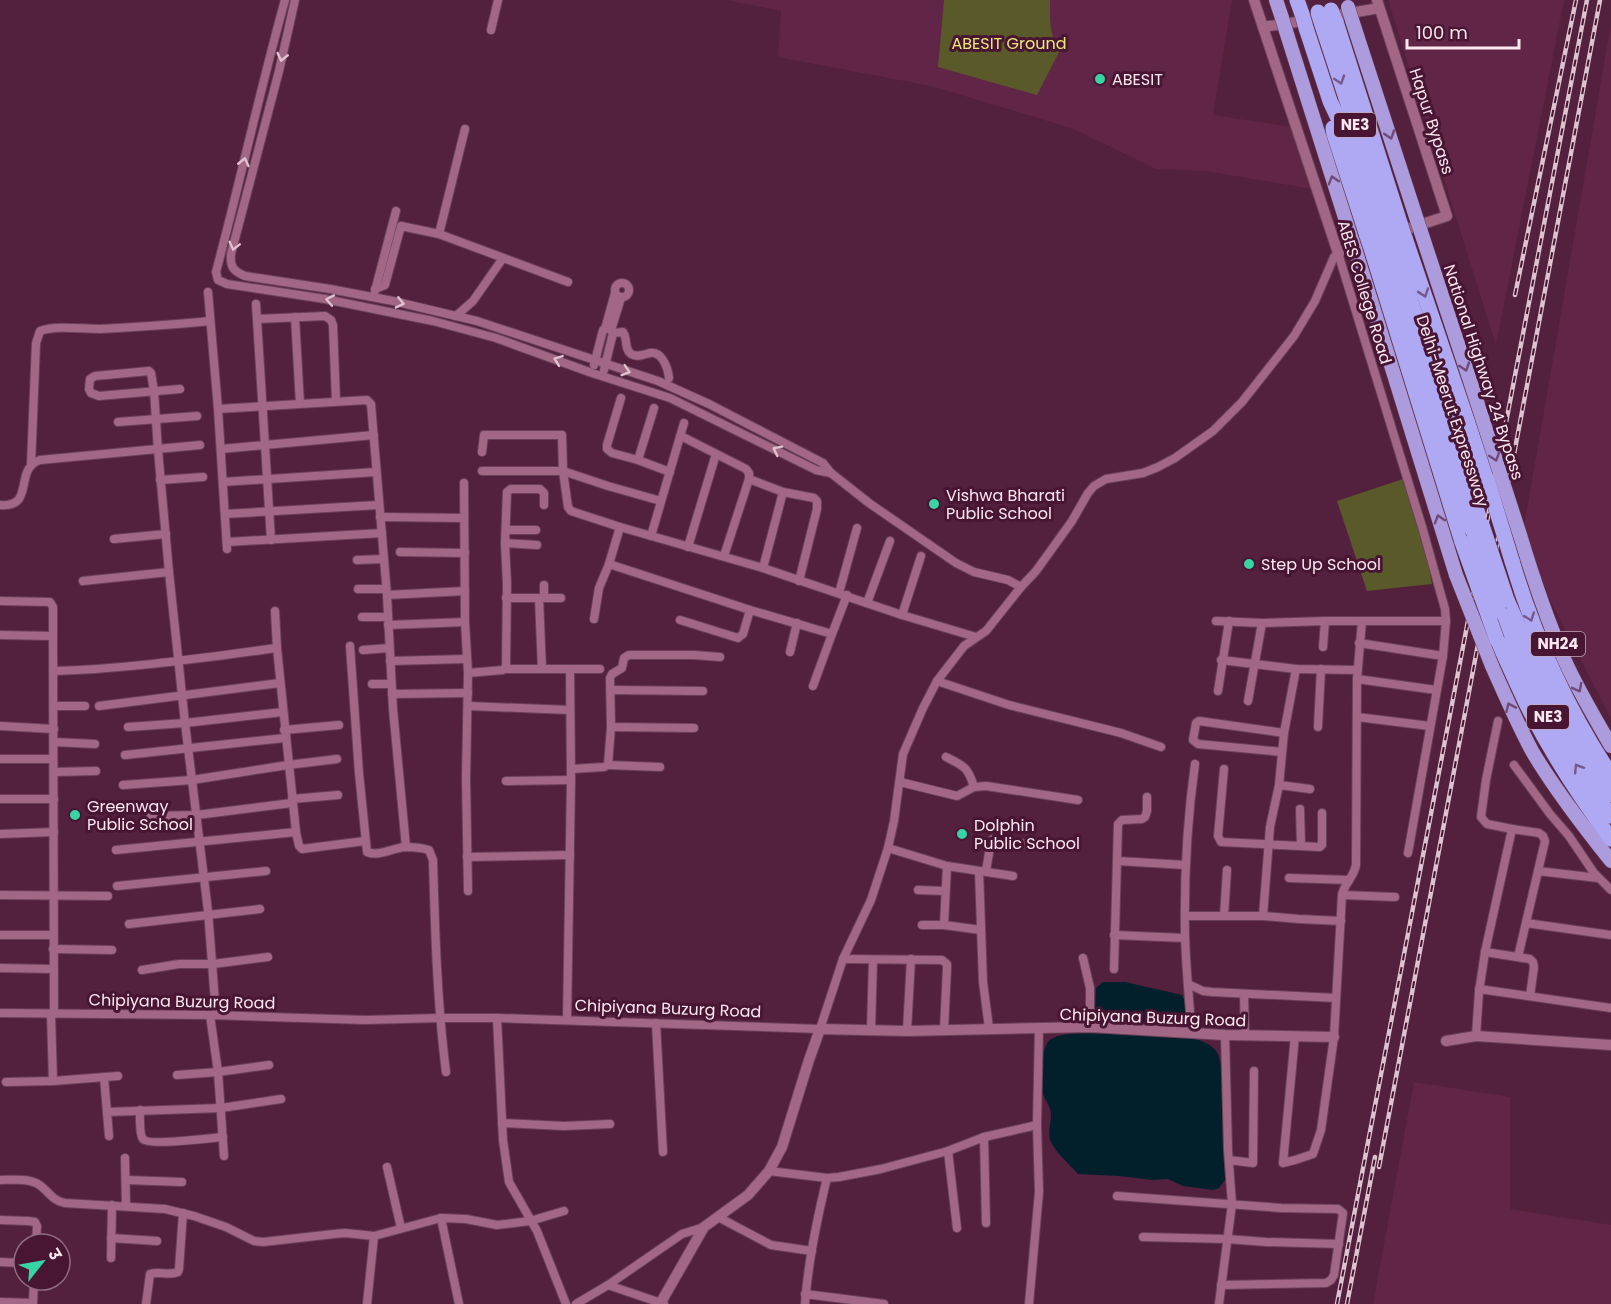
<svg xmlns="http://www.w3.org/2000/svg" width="1611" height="1304" viewBox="0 0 1611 1304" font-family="Poppins,'Noto Sans Devanagari',sans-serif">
<rect width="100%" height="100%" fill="#53203d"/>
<g fill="#612647">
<path d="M726 0H1232L1213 115 1292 127 1312 189 1206 171 1156 169 1071 128 931 86 778 57 781 11Z"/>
<path d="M1388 0H1564L1496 345Z"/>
<path d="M1611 24V718L1551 602 1523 533Z"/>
<path d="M1414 1082 1510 1097V1209L1611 1225V1304H1373Z"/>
</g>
<g fill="#5a5929">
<path d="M944 0H1050C1050 22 1049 31 1059 52L1037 95 938 67Z"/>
<path d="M1403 479 1433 572 1430 573 1432 584 1367 591 1337 501Z"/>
</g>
<g fill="#02202c">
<path d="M1103 982H1125L1182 995 1185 1002V1024L1183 1025 1137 1022 1099 1021 1095 1017 1096 988Z"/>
<path d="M1104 1033C1129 1034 1193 1031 1211 1046 1220 1052 1220 1061 1222 1071L1225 1180 1219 1188 1213 1190 1183 1186 1168 1179 1152 1180 1119 1176 1078 1174C1069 1164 1057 1154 1051 1142 1047 1133 1051 1124 1051 1115 1051 1106 1045 1101 1043 1094 1040 1082 1040 1048 1050 1040 1062 1031 1089 1034 1104 1033Z"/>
</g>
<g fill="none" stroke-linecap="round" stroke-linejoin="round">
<defs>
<g id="minor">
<path d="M285 0C260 90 240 182 216 272L218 280 227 284 325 299 433 321 496 338 592 373 670 398 816 470 831 473"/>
<path d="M295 0 279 71 231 254C230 267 233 271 245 276L330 289 393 301 477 321 658 381 709 404 823 463 831 473 869 503 956 563 974 572 1008 580 1021 587"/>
<path d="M491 30 498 0"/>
<path d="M439 234 465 129"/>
<path d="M1338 253 1423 530 1445 609 1446 621 1443 656 1408 853"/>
<circle cx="622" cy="290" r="7"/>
<path d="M375 289 385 285 401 226 439 234 568 282"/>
<path d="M375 291 396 211"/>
<path d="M208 292 218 409 367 400 371 404 387 595 393 709 406 847"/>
<path d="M256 304 271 540"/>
<path d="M456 316 473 301 503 258"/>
<path d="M295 317 300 404"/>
<path d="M257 319 325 316 331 320 333 325 336 401"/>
<path d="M605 329 615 293"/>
<path d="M611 330 621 298"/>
<path d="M613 333 623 332C628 339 624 349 631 354 638 358 644 354 650 353 662 351 668 368 669 378"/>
<path d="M594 365 603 330 609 328 613 333 604 370"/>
<path d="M180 389 99 396 91 393 89 389 90 379 95 376 149 371 151 373 154 391 158 450 169 572 185 723 208 911 216 1015"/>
<path d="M621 398 607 445V449L612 453 638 460 670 472"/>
<path d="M218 409 227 549"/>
<path d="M118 422 197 416"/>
<path d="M681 436 746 469 749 473V479L724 556"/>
<path d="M221 449 374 435"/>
<path d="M482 452 484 435H562L563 471 568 507 571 511 577 513 620 527 609 564 599 588 594 619"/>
<path d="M638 460 654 408"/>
<path d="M31 465 36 343 40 331C58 325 80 329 100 329 137 327 173 325 210 321"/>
<path d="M482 471H563L608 486 661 501"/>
<path d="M749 479 783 492 814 498 817 501V509L799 581"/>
<path d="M160 480 203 477"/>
<path d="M223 482 376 472"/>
<path d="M464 483 465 622 468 673 466 779 468 891"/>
<path d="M0 505C36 508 13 469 40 460L200 445"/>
<path d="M225 514 378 505"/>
<path d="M380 517 464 518"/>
<path d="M620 527 763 568 902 615 976 637"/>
<path d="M506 530H536"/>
<path d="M651 536 684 423"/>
<path d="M114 539 166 534"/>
<path d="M227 542 382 533"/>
<path d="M505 543 537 545"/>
<path d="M688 547 716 454"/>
<path d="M400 552 465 553"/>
<path d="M357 560 384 559"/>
<path d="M609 564 750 610 832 634 847 595"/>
<path d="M763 568 783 492"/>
<path d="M83 581 169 572"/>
<path d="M544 585V598"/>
<path d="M358 589H386"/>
<path d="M839 593 857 528"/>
<path d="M387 595 465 591"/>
<path d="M506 598H561"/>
<path d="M539 598 542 669"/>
<path d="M0 601 50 602 53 607V636"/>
<path d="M867 603 890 541"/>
<path d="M275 611 277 648 296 832 299 846 302 849 365 841"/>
<path d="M902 615 921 556"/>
<path d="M362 617H388"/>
<path d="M680 620 738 638 743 634 750 610"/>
<path d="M1216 621 1262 623 1325 621H1446"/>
<path d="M388 625 465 622"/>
<path d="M0 635 53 636 54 1014"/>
<path d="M1359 643 1443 656"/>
<path d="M350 646 359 773 367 852C378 857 393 848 405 847 413 847 422 848 429 850L433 860C435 931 437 1001 446 1072"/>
<path d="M1323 647 1325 621"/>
<path d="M363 650 389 648"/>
<path d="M790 652 797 623"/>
<path d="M1221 660 1296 669 1357 670"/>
<path d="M390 661 466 659"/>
<path d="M505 669H600"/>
<path d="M53 671C128 669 202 658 277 648"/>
<path d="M468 673 503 670 506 667 507 584 505 543 507 492 511 489H540L544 493V505"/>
<path d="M1357 679 1436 690"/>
<path d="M937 681 1009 705 1121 733 1161 747"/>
<path d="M372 684H391"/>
<path d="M813 686 832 634"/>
<path d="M611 690 703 691"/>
<path d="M1218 691 1229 621"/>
<path d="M392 694 468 693"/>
<path d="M1248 701 1262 623"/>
<path d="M54 706H85"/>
<path d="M99 706 280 683"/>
<path d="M468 706 570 710"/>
<path d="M1357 717 1430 726"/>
<path d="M0 726 54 729"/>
<path d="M128 727 185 723 283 712"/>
<path d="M611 727 694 728"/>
<path d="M1318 727 1321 669"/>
<path d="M284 730 339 725"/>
<path d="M54 742 95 744"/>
<path d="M1282 752 1198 744 1193 740 1196 723 1199 721 1284 733"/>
<path d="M125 755 285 738"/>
<path d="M946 757C964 766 968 767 974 787"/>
<path d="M0 759H53"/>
<path d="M608 765 660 767"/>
<path d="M1514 765 1550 814 1569 836 1594 873 1611 890"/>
<path d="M571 769 604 767 608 765 611 727 610 678 612 674 622 668 624 658 629 655H694L720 657"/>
<path d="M1224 769 1218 836 1221 842 1320 847 1322 845V813"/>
<path d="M54 772 96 771"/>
<path d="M506 781 571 780"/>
<path d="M900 782 957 796 974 787 986 786 1078 800"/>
<path d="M123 785 192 780 288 765 337 759"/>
<path d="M1279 785 1310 789"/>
<path d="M0 799H54"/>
<path d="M292 799 338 795"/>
<path d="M1300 809 1301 846"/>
<path d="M151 816 197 815 292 803"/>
<path d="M1512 829 1539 833 1543 836 1545 841 1518 957"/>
<path d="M0 834 54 832"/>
<path d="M888 848 947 866 1013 876"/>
<path d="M116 850 296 832"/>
<path d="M467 857 570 855"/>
<path d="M1118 861 1185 865"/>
<path d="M979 871 983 982 989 1028"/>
<path d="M986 871 991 841 993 839 1033 845"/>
<path d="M1538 871 1598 878"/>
<path d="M1289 878 1349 880"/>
<path d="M117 886 266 871"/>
<path d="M918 890 945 891"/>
<path d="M0 895 108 896"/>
<path d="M1342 895 1395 897"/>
<path d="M1185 916H1263L1299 919 1341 921"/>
<path d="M1224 916 1227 870"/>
<path d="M1263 916 1270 827 1279 785 1284 733 1296 669"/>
<path d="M1526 923 1611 935"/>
<path d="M129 924 260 909"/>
<path d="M922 925H944L947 866"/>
<path d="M944 925 981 930"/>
<path d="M0 935H53"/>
<path d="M1114 935 1185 938"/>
<path d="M53 949 112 950"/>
<path d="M1485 952 1530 959 1533 962 1534 967 1530 996"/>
<path d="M1083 958 1090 988V1027"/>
<path d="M843 959 942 960 947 964V968L944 1030"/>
<path d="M0 968 53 969"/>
<path d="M1114 969 1118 824 1122 820 1142 819 1145 817 1147 811V797"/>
<path d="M142 970 179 964H213L268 957"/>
<path d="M1188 984 1203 991 1212 992 1336 998"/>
<path d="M1479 989 1611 1008"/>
<path d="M1244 994 1245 1035"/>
<path d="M0 1013 210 1015 365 1020 440 1018H497L820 1029 843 959 871 900 888 848 894 821 903 754 923 708 937 681 964 646 986 631 1021 587 1036 571 1072 521 1088 493 1094 486 1106 479 1143 473 1158 467 1175 458 1213 431 1242 402 1294 336 1315 301 1334 257 1338 253"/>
<path d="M51 1014 53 1081"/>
<path d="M210 1015 218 1072 224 1156"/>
<path d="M497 1018 503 1140 509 1182 537 1231 566 1304"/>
<path d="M567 1020 571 780 570 669"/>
<path d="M656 1023 663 1152"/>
<path d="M871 1030 873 960"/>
<path d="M907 1031 911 959"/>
<path d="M1192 1033C1189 1001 1186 968 1185 935 1184 878 1187 821 1195 764"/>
<path d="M1295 1036 1283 1163 1295 1160 1313 1154 1321 1130 1334 1037 1342 895C1344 884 1354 877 1356 865L1357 679 1362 621"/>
<path d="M1476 1036 1479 992 1485 952 1512 829 1487 824 1481 817 1486 780 1498 721"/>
<path d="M177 1075 218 1072 269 1065"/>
<path d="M104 1077 109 1136"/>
<path d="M6 1082 53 1081 118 1076"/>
<path d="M140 1110C140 1117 139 1134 143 1139 148 1146 211 1138 223 1137"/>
<path d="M107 1112 221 1108 281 1099"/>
<path d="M502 1123 564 1126 610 1124"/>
<path d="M984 1137 986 1223"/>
<path d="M948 1151 957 1228"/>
<path d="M125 1158 126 1206"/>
<path d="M1229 1160 1253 1163 1254 1071"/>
<path d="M387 1167 401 1228"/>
<path d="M769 1171 827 1178 839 1177 881 1169 948 1151 984 1137 1037 1125"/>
<path d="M0 1180C12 1180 27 1178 38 1184 48 1190 52 1201 65 1203L165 1209 194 1216 226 1227 254 1241 263 1242 334 1234 345 1233 374 1236 441 1218 466 1219 497 1225 530 1221 564 1211"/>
<path d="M126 1180 182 1182"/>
<path d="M1117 1196 1281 1208 1338 1209 1343 1213 1334 1275 1331 1280 1326 1283 1221 1285"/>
<path d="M718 1217 771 1245 812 1251"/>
<path d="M441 1218 459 1304"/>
<path d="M0 1220 28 1221 35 1222 37 1226 36 1244"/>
<path d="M1143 1237 1227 1239 1266 1242 1339 1244"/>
<path d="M111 1238 157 1241"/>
<path d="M111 1258 112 1205"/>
<path d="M0 1262 24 1263"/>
<path d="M608 1285 664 1304"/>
<path d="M805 1294 884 1304"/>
<path d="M0 1302 33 1303"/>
<path d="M33 1304 34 1280"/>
<path d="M146 1304 150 1274C159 1271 169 1276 178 1272L179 1269 183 1213"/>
<path d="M367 1304 374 1236"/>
<path d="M576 1304 608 1285 682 1234 704 1227"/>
<path d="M805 1304C808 1261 817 1219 827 1178"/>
<path d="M1029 1304 1039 1192 1037 1125 1039 1028"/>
<path d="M1219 1304 1232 1204 1228 1150 1225 1035"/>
</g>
<g id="tertiary">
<path d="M1254 0 1338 253 1345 249 1360 244"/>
<path d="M1377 0 1447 216 1398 232"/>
<path d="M1328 17 1379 8"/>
<path d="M1263 27 1310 20"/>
<path d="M1446 1041 1476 1036 1611 1045"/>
<path d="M660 1304 704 1227 748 1195 769 1171 782 1147 809 1060 820 1029 907 1031 1090 1027 1225 1035 1334 1037"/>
</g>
<g id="trunk">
<path d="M1276 0 1282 18"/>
<path d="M1352 20 1417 220"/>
<path d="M1286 31 1352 240"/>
<path d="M1421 232 1477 402"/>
<path d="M1356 252 1456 575"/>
<path d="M1520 535C1533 578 1547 620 1565 661 1578 690 1595 718 1611 746"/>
<path d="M1492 666C1505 695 1517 723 1532 751 1555 790 1583 826 1611 861"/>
</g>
<g id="motorway">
<path d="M1297 0 1302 14"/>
<path d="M1336 22 1401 226"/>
<path d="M1322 25 1389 229"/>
<path d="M1306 28 1330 101 1345 133 1378 232"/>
<path d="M1333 128 1334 134 1367 236"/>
<path d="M1405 238 1487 479"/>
<path d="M1392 241 1479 517"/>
<path d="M1382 245 1473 531"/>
<path d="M1371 248 1462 542"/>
<path d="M1512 561C1535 638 1567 709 1611 775"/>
<path d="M1507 600C1525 640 1542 679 1562 717 1577 744 1594 770 1611 795"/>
<path d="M1499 611C1528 683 1564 754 1611 816"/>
<path d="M1497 640C1507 661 1516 682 1526 703 1550 751 1579 796 1611 839"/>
</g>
</defs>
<use href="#minor" stroke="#6a4059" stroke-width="10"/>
<use href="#tertiary" stroke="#6a4059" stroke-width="12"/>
<use href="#trunk" stroke="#6a4059" stroke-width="15"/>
<use href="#motorway" stroke="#6a4059" stroke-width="16"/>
<use href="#minor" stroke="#a16785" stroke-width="8"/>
<use href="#tertiary" stroke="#a16785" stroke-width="10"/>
<use href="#trunk" stroke="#ac9bdd" stroke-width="14"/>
<use href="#motorway" stroke="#afa8f3" stroke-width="15"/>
<defs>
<g id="rail">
<path d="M1515 295 1576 0"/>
<path d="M1379 1167 1600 0"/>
<path d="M1337 1304 1587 0"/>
<path d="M1347 1304 1375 1157"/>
</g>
</defs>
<use href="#rail" stroke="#ddc3d0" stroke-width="4.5"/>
<use href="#rail" stroke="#481633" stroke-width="2" stroke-dasharray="7" stroke-linecap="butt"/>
<defs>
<g id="trunk-bridge">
<path d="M1348 7 1352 20"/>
<path d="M1282 18 1286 31"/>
<path d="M1417 220 1421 232"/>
<path d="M1352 240 1356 252"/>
<path d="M1477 402 1520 535"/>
<path d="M1456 575 1492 666"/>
</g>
<g id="motorway-bridge">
<path d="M1331 10 1336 22"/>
<path d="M1318 12 1322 25"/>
<path d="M1302 14 1306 28"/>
<path d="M1401 226 1405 238"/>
<path d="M1389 229 1392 241"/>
<path d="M1378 232 1382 245"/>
<path d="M1367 236 1371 248"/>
<path d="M1487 479 1512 561"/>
<path d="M1482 525 1507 600"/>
<path d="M1473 531 1499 611"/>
<path d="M1462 542 1497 640"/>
</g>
</defs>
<use href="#trunk-bridge" stroke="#6a4059" stroke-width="15" stroke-linecap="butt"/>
<use href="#motorway-bridge" stroke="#6a4059" stroke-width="16" stroke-linecap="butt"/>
<use href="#trunk-bridge" stroke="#ac9bdd" stroke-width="14"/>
<use href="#motorway-bridge" stroke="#afa8f3" stroke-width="15"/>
</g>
<defs><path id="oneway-chevron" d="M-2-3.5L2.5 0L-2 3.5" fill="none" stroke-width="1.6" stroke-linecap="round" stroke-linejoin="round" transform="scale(1.5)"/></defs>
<g stroke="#e0c1d0">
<use href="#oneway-chevron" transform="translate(282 57) rotate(103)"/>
<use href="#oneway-chevron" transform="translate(244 162) rotate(-77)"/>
<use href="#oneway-chevron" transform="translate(234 246) rotate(104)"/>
<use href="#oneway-chevron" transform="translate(330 300) rotate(-169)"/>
<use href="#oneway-chevron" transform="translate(400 303) rotate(13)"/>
<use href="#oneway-chevron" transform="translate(558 360) rotate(-160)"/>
<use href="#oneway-chevron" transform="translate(626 371) rotate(17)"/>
<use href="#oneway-chevron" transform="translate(777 450) rotate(-153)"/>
</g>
<g stroke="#765889">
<use href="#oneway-chevron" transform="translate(1340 80) rotate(72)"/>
<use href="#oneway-chevron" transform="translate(1424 293) rotate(71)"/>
<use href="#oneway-chevron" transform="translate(1530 617) rotate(70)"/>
<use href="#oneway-chevron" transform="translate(1578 768) rotate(-122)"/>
</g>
<g stroke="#704b77">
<use href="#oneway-chevron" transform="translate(1390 135) rotate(72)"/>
<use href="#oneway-chevron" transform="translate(1333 180) rotate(-107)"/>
<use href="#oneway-chevron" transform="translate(1465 367) rotate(72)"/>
<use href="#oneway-chevron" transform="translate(1495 457) rotate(72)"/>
<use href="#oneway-chevron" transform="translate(1439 519) rotate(-107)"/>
<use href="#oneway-chevron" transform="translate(1578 688) rotate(62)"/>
<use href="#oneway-chevron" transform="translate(1510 707) rotate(-114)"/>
</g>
<g fill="#39d4a5" stroke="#481633" stroke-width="2">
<circle cx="1100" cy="79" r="6"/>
<circle cx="934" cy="504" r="6"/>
<circle cx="1249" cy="564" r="6"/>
<circle cx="75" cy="815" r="6"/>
<circle cx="962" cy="834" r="6"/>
</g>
<g text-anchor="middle" stroke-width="6" stroke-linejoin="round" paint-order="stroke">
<g fill="#481633" stroke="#c5a8b7" stroke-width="1.5">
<rect x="1334" y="113" width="42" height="24" rx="4.5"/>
<rect x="1531" y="632" width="54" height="24" rx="4.5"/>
<rect x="1527" y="705" width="42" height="24" rx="4.5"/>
</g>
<g font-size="15" font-weight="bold" fill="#fbe7f0">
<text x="1355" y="130">NE3</text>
<text x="1558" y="649">NH24</text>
<text x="1548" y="722">NE3</text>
</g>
<g font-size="16" fill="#ece978" stroke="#481633">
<text x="1009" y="49">ABESIT Ground</text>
</g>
<g font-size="16" fill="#fbe7f0" stroke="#481633" text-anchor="start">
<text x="1112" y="85">ABESIT</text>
<text x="946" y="501">Vishwa Bharati<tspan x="946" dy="18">Public School</tspan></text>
<text x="1261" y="570">Step Up School</text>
<text x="87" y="812">Greenway<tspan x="87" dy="18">Public School</tspan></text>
<text x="974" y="831">Dolphin<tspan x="974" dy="18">Public School</tspan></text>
</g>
<g font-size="16" fill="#fbe7f0" stroke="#481633">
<text transform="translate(1432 121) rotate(72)" y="6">Hapur Bypass</text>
<text transform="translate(1365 292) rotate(73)" y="6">ABES College Road</text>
<text transform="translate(1484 372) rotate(72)" y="6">National Highway 24 Bypass</text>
<text transform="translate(1453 411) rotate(72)" y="6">Delhi-Meerut Expressway</text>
<text transform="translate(182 1001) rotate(1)" y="6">Chipiyana Buzurg Road</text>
<text transform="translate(668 1008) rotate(2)" y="6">Chipiyana Buzurg Road</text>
<text transform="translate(1153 1017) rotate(2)" y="6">Chipiyana Buzurg Road</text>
</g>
</g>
<g transform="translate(42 1262) rotate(59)"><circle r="28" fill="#481633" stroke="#906a7f" stroke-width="1.5"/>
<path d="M0-4.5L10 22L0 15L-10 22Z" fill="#39d4a5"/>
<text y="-9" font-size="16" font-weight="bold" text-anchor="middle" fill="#fbe7f0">उ</text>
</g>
<path d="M1407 39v9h112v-9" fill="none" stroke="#fbe7f0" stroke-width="3"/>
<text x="1416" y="39" font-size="18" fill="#fbe7f0" stroke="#481633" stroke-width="4.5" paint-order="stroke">100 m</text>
</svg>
